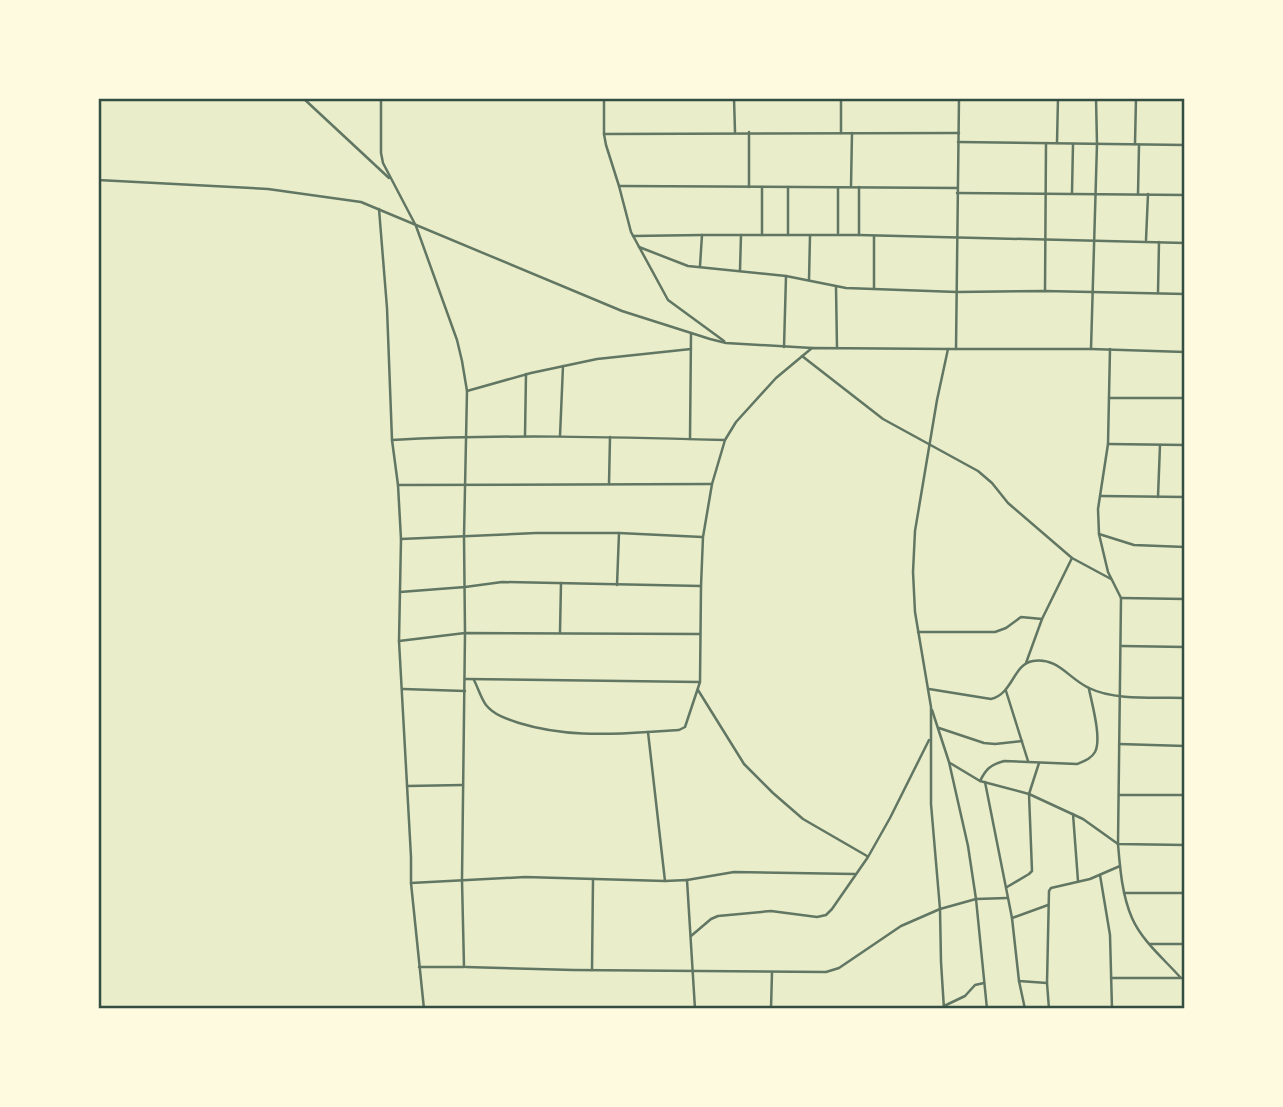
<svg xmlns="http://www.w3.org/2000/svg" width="1283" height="1107" viewBox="0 0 1283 1107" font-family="'Archivo Narrow',sans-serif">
<rect width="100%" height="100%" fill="#e9edc9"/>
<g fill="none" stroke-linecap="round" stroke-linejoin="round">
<g stroke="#617663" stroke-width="2.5">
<path d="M303 98 389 178"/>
<path d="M381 98V153L383 163 416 226 457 340 462 361 467 391 464 537 465 633 462 880 464 967H419"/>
<path d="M604 98V134L606 145 619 186 631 232 668 300 724 341"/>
<path d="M734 98 735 132"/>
<path d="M841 98V133"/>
<path d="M1150 98 1185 99"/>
<path d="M749 132V187"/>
<path d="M604 134 959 133"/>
<path d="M958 142 1185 145"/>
<path d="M1057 143 1058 98"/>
<path d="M1135 144 1136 98"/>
<path d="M98 180 268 189 361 202 622 311 710 339 726 343 812 348"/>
<path d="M619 186 957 188"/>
<path d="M851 186 852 133"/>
<path d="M762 187V235"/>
<path d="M859 187V235"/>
<path d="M957 193 1185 195"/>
<path d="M1072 193 1073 144"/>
<path d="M1138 194 1139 145"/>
<path d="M379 209 387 308 392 440 398 485 401 539 399 641 411 857V883L424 1009"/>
<path d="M838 233V188"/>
<path d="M788 235V187"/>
<path d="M633 236 702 235H859L1185 243"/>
<path d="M1146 240 1148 194"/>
<path d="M639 247 688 266 786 276 846 288 957 292 1045 291 1185 294"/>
<path d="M700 266 702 235"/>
<path d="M740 270 741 235"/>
<path d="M809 280 810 236"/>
<path d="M836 287 837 348"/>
<path d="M874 288V236"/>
<path d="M1045 291 1046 143"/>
<path d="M1158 293 1159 242"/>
<path d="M784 347 786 276"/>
<path d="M956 349 959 98"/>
<path d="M1091 349 1097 144 1096 98"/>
<path d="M1110 349 1108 444 1098 509 1099 534 1108 572 1121 598 1118 844C1120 868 1122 895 1132 918 1142 941 1164 959 1180 977"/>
<path d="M802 356 883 419 978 471 992 483 1008 503 1072 558 1111 579"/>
<path d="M467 391 531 373 597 359 691 349"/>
<path d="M1109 398H1185"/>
<path d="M525 436 526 374"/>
<path d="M560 436 563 366"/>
<path d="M690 439 691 334"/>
<path d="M392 440C503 434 614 437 724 440"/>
<path d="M1108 444 1185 445"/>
<path d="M609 484 610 437"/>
<path d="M398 485 712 484"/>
<path d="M1101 496 1185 497"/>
<path d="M1158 497 1160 445"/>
<path d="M1099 534 1134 545 1185 547"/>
<path d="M401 539 536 533H619L702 537"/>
<path d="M617 585 619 533"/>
<path d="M400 592 465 587 502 582 701 586"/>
<path d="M1121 598 1185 599"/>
<path d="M560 632 561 583"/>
<path d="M918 632H995L1006 628 1021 617 1042 619"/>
<path d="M399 641 465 633 700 634"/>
<path d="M1122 646 1185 647"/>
<path d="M1026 663 1042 619 1072 558"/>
<path d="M465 679 699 682"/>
<path d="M474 680C478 688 481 698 486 705 494 715 507 719 519 723 561 736 604 735 648 732"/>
<path d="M403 689 465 691"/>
<path d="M929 689 991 699C1013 694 1013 664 1033 661 1058 657 1069 679 1089 688 1115 701 1157 697 1185 698"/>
<path d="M698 690 744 764 773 793 803 819 867 856"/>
<path d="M1006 691 1028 761"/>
<path d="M932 710 949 762 968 846 976 899 987 1009"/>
<path d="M939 728 984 743 995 744 1022 741"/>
<path d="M1119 744 1185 746"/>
<path d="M950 763 980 781 1029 794 1083 819 1118 844 1185 845"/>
<path d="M980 781C986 769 990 765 1004 761L1077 764C1084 761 1091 759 1095 752 1102 739 1092 704 1089 689"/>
<path d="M985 782 1012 918 1019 981 1025 1009"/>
<path d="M407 786 463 785"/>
<path d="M1119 795H1185"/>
<path d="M1073 814 1078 881"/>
<path d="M1100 875 1110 935 1112 1009"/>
<path d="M687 880 734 872 855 874"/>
<path d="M665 881 648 732 679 730 685 727 700 682 701 586 703 537 712 484 725 440 736 422 776 378 812 348 948 349"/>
<path d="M411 883 525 877 665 881 687 880 695 1009"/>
<path d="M1007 887 1029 874 1032 871 1029 794 1039 763"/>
<path d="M1124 893H1185"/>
<path d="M1012 918 1048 905"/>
<path d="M691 936 711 919 718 916 771 911 817 917 826 915 832 909 868 857 890 818 929 740"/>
<path d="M1150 944H1185"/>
<path d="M466 967 573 970 826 972 839 968 901 926 940 909 976 899 1007 898"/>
<path d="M592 970 593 879"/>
<path d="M1111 978H1185"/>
<path d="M1019 981 1047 983"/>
<path d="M944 1006 965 996 975 985 984 983"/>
<path d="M771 1009 772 972"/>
<path d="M944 1009 941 962 940 909 931 804V707L915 612 913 572 915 531 937 400 948 349H1091L1185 352"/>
<path d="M1049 1009 1047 983 1049 891 1051 888 1090 879 1120 866"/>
</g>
</g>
<rect width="1283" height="1107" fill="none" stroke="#fefae0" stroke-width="200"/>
<rect x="100" y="100" width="1083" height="907" fill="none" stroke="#344e41" stroke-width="2.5"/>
</svg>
